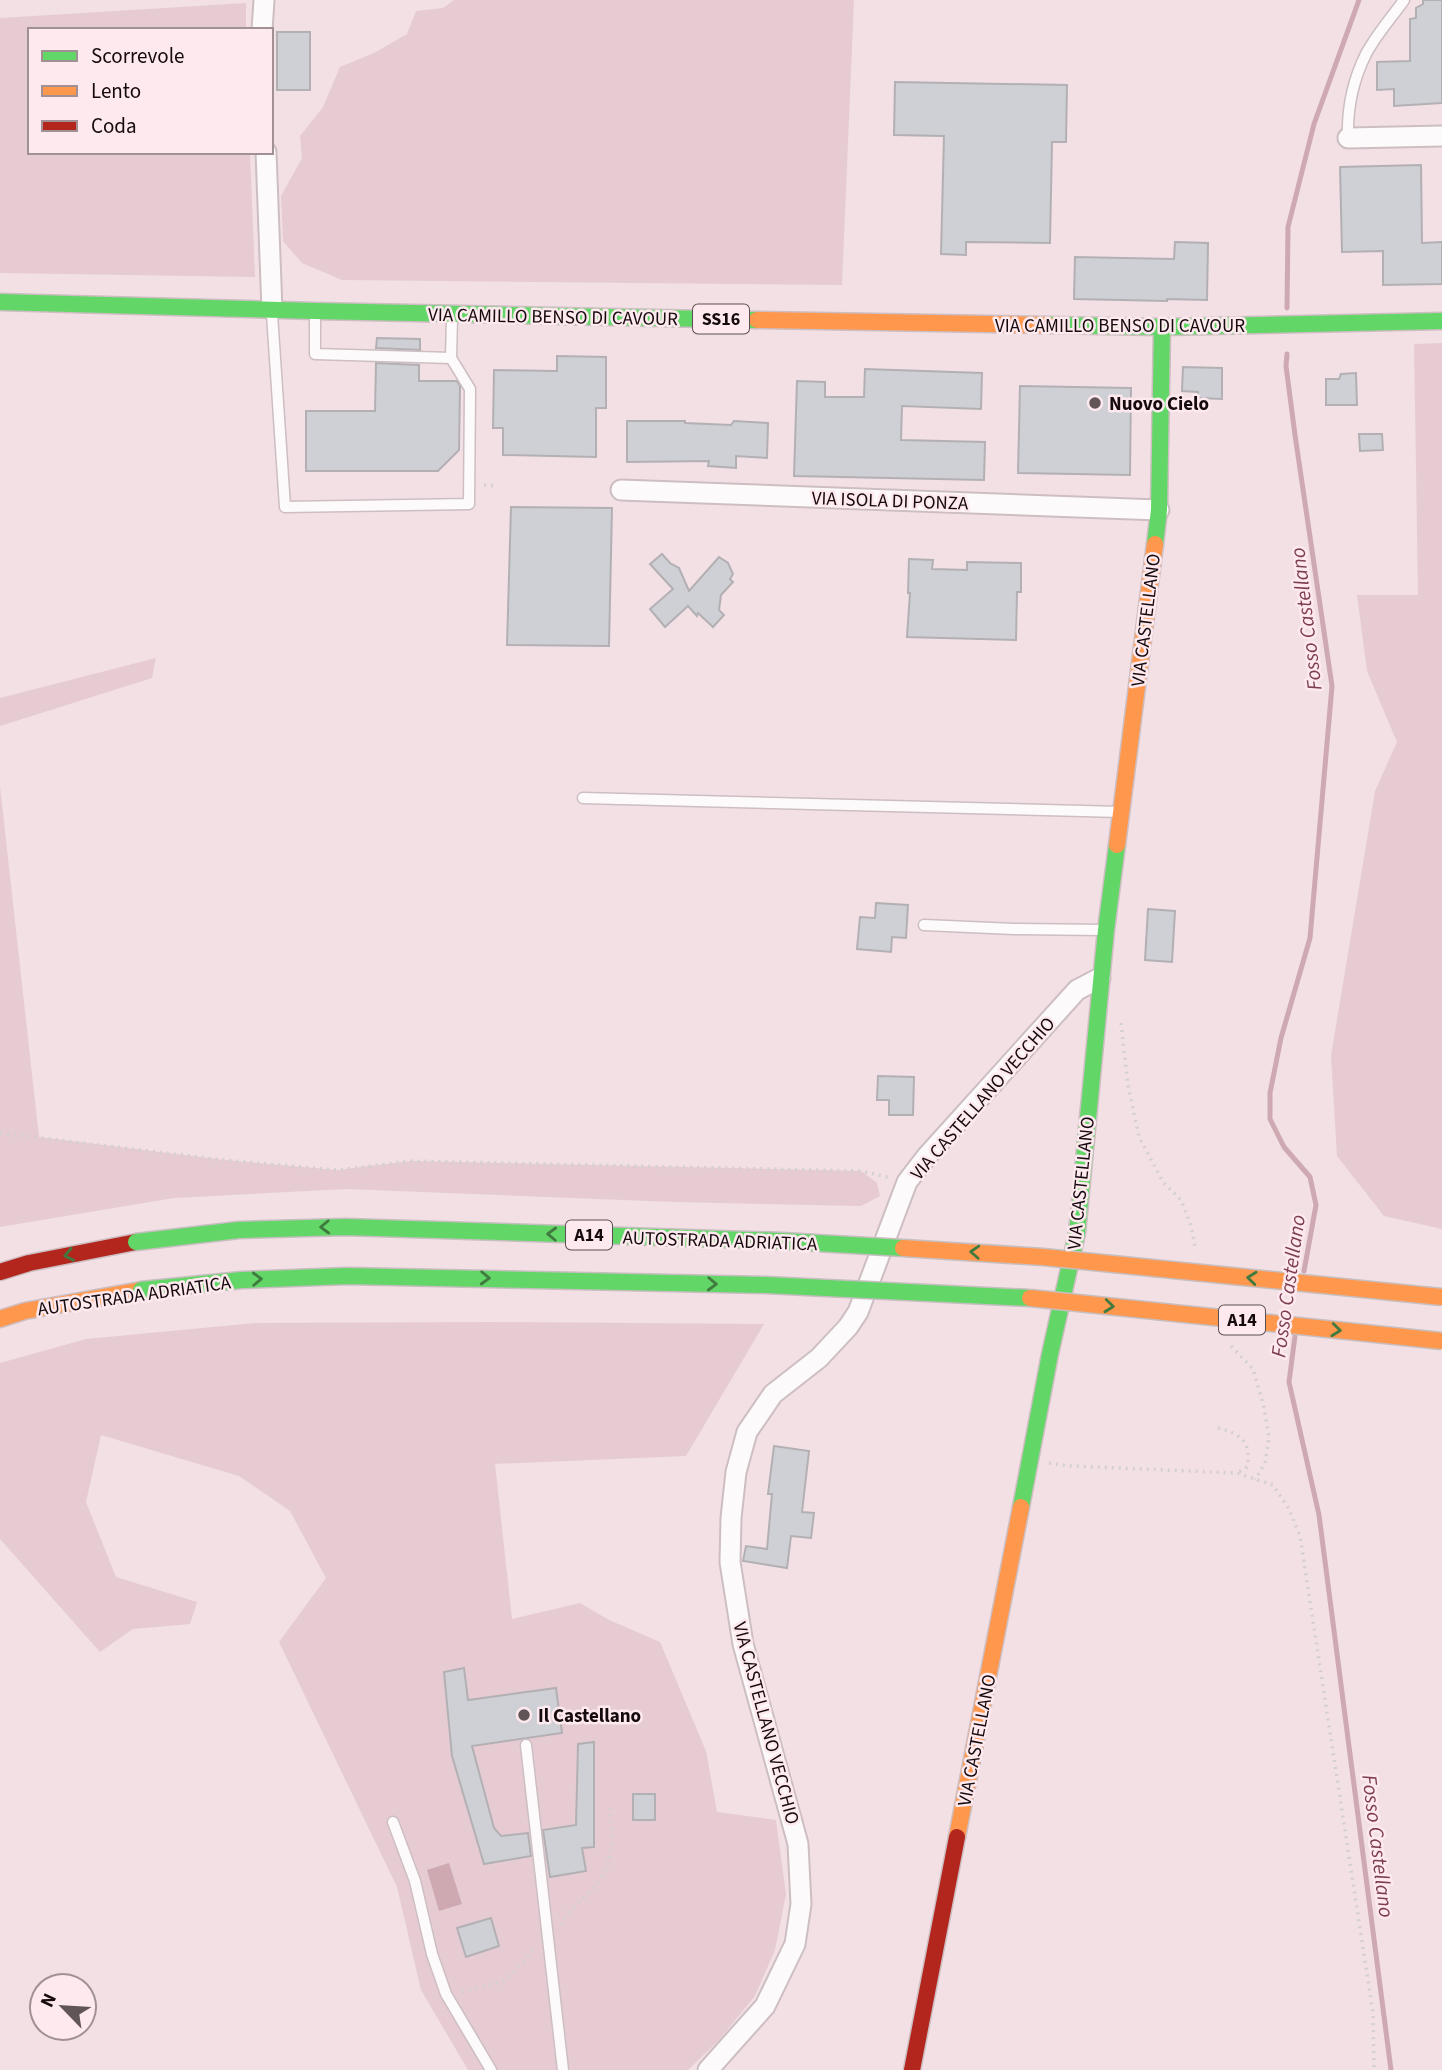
<svg xmlns="http://www.w3.org/2000/svg" width="1442" height="2070" viewBox="0 0 1442 2070" font-family="'Source Sans 3',sans-serif">
<rect width="100%" height="100%" fill="#f2e0e4"/>
<g fill="#e6ccd2" fill-rule="evenodd">
<path d="M454 0H854L842 285 342 280 302 263 283 241 281 196 302 158 300 136 323 107 340 67 374 53 407 34 416 11 443 8Z"/>
<path d="M246 3V30H30V152H250L255 277 0 273V18Z"/>
<path d="M1442 343V1229L1384 1216 1337 1156 1331 1056 1375 791 1397 742 1367 671 1357 595H1418L1414 344Z"/>
<path d="M156 658 152 678 0 726V698Z"/>
<path d="M0 786 39 1137 224 1160 337 1170 411 1161 861 1171 877 1183 880 1196 861 1206 674 1202 347 1189 174 1198 0 1227Z"/>
<path d="M491 1322 764 1324 686 1456 495 1464 512 1619 580 1603 609 1620 660 1642 706 1751 717 1812 776 1820 786 1894 775 1950 755 1996 719 2040 688 2070H468L421 1990 397 1887 279 1642 326 1578 290 1511 239 1476 101 1435 86 1502 116 1577 197 1602 190 1624 133 1629 100 1652 0 1539V1363L86 1339 255 1323ZM464 1668 473 1751 494 1828 501 1836 529 1833 533 1855 484 1863 452 1756 444 1672ZM556 1688 562 1733 492 1743 486 1698ZM594 1742V1846L546 1854 542 1830 576 1825 578 1744ZM633 1794H655V1820H633ZM583 1853 585 1871 550 1876 547 1858ZM490 1918 499 1946 466 1957 457 1928Z"/>
</g>
<path fill="#cea9b2" d="M449 1863 462 1904 439 1911 427 1870Z"/>
<g fill="none" stroke-linecap="round" stroke-linejoin="round">
<g stroke="#cea9b2" stroke-width="5">
<path d="M1287 308 1288 227 1314 124 1359 0"/>
<path d="M1287 354 1286 366 1295 435 1332 686 1310 938 1281 1038 1270 1093V1119L1284 1147 1310 1177 1316 1205 1304 1271"/>
<path d="M1295 1336 1289 1382 1319 1515 1391 2070"/>
</g>
</g>
<g fill="#cfcfd6" stroke="#b3b0b4" stroke-width="2">
<path d="M1423 0H1442V103L1394 106V89L1377 90V62L1410 61V19L1416 18V8L1423 4Z"/>
<rect x="277" y="32" width="33" height="58"/>
<path d="M895 82 1067 85 1066 142H1052L1050 243 966 242V255L941 254 944 136 894 135Z"/>
<path d="M1421 165 1422 243 1442 242V284L1383 285V251L1342 252 1340 167Z"/>
<path d="M1175 242 1208 243 1207 300 1167 299V301L1074 299 1075 257 1174 259Z"/>
<path d="M377 338 420 339V350L376 348Z"/>
<path d="M557 356 606 357V408H596V457L503 455V428H493L494 370 557 371Z"/>
<path d="M376 363 419 365V381H457L460 386 459 450 438 471H306V411H375Z"/>
<path d="M1183 367 1222 368V399L1198 398V392L1182 391Z"/>
<path d="M865 369 982 373 981 409 902 406 901 440 985 442 984 480 794 476 797 381 825 382V397H864Z"/>
<path d="M1356 373 1357 405H1326V379H1339L1341 374Z"/>
<path d="M1020 386 1131 388 1130 475 1018 473Z"/>
<path d="M627 421H685V423L731 425 734 421 768 423 767 458 736 456V468L708 466 709 461 627 462Z"/>
<path d="M1359 434H1382L1383 450 1360 451Z"/>
<path d="M511 507 612 508 609 646 507 645Z"/>
<path d="M662 554 670 563 679 568 689 591 719 557 728 563 733 574 730 579 733 582 721 595 719 610 724 615 713 627 698 613 697 616 688 606 665 627 650 609 673 589 650 564Z"/>
<path d="M909 559 933 560 932 569 967 570V562L1021 563V592H1017L1016 640 907 637 910 593H908Z"/>
<path d="M876 903 908 905 906 938 892 937 891 952 857 949 860 917 875 918Z"/>
<path d="M1148 909 1175 911 1172 962 1145 960Z"/>
<path d="M878 1076 914 1077 913 1115H889V1100H877Z"/>
<path d="M774 1446 809 1451 802 1512 814 1513 811 1538 791 1536 787 1568 743 1561 746 1546 767 1549 772 1494H768Z"/>
<path d="M464 1668 468 1700 556 1688 562 1733 472 1746 494 1828 501 1836 528 1833 531 1856 484 1864 452 1756 444 1672Z"/>
<path d="M594 1742V1847L582 1848 586 1871 550 1877 543 1830 576 1825 578 1744Z"/>
<rect x="633" y="1794" width="22" height="26"/>
<path d="M491 1918 499 1946 466 1957 457 1928Z"/>
</g>
<g fill="none" stroke-linecap="round" stroke-linejoin="round">
<defs>
<g id="lane">
<path d="M1348 138C1347 109 1353 80 1366 54 1376 35 1392 17 1404 0"/>
<path d="M272 314 285 507 469 504 470 389 451 358 452 318"/>
<path d="M315 315V354L451 358"/>
<path d="M583 798 1121 812"/>
<path d="M924 925 1014 929 1105 930"/>
<path d="M526 1745 563 2070"/>
<path d="M393 1822 415 1881 432 1954 446 1994 491 2070"/>
</g>
<g id="street">
<path d="M262 30 264 0"/>
<path d="M1348 138 1442 136"/>
<path d="M266 152 272 310"/>
<path d="M621 490 1159 510"/>
<path d="M708 2070 765 2006 795 1944 801 1904 798 1844 743 1644 730 1562 731 1518 736 1472 747 1432 773 1394 819 1358 848 1327 858 1312 907 1182 927 1156 1077 990 1100 978"/>
</g>
<g id="fast">
<path d="M0 302 315 311 757 320"/>
<path d="M1048 325 1162 327 1442 321"/>
<path d="M1155 544 1159 510 1162 327"/>
<path d="M1021 1507 1050 1354 1077 1233 1106 930 1117 845"/>
</g>
<g id="slow">
<path d="M757 320 1048 325"/>
<path d="M1117 845 1155 544"/>
<path d="M0 1319 25 1311 141 1290"/>
<path d="M957 1837 1021 1507"/>
</g>
<g id="jam">
<path d="M0 1272 29 1263 136 1242"/>
<path d="M912 2070 957 1837"/>
</g>
</defs>
<use href="#lane" stroke="#cdbec2" stroke-width="13"/>
<use href="#street" stroke="#cdbec2" stroke-width="23"/>
<use href="#fast" stroke="#cdbec2" stroke-width="19"/>
<use href="#slow" stroke="#cdbec2" stroke-width="19"/>
<use href="#jam" stroke="#cdbec2" stroke-width="19"/>
<g stroke="#d5cfd0" stroke-width="3.5" stroke-dasharray="2 5" stroke-linecap="butt">
<path d="M484 485 496 486"/>
<path d="M1121 1023 1128 1085 1139 1137 1163 1182 1181 1200 1191 1226 1195 1247"/>
<path d="M0 1133 224 1160 337 1170 411 1161 861 1171 891 1178"/>
<path d="M1231 1346 1253 1369 1264 1407 1269 1438 1265 1463 1255 1480"/>
<path d="M1218 1428C1240 1434 1252 1441 1247 1467L1237 1473"/>
<path d="M1049 1463 1071 1466 1237 1473 1273 1485 1289 1509 1300 1536 1373 2013 1374 2070"/>
<path d="M561 1925C570 1907 582 1901 594 1888 615 1866 612 1836 610 1808"/>
<path d="M462 1992 504 1981 536 1948"/>
</g>
<use href="#lane" stroke="#fdfafb" stroke-width="10"/>
<use href="#street" stroke="#fdfafb" stroke-width="19"/>
<use href="#fast" stroke="#63d668" stroke-width="16"/>
<use href="#slow" stroke="#ff974d" stroke-width="16"/>
<use href="#jam" stroke="#b3261e" stroke-width="16"/>
<defs>
<g id="fast-bridge">
<path d="M136 1242 239 1230 345 1227 782 1241 903 1248"/>
<path d="M141 1290 242 1280 347 1276 766 1285 1030 1298"/>
</g>
<g id="slow-bridge">
<path d="M903 1248 1043 1257 1442 1297"/>
<path d="M1030 1298 1442 1341"/>
</g>
</defs>
<use href="#fast-bridge" stroke="#c7bec0" stroke-width="19" stroke-linecap="butt"/>
<use href="#slow-bridge" stroke="#c7bec0" stroke-width="19" stroke-linecap="butt"/>
<use href="#fast-bridge" stroke="#63d668" stroke-width="16"/>
<use href="#slow-bridge" stroke="#ff974d" stroke-width="16"/>
</g>
<defs><path id="oneway-chevron" d="M-2-3.5L2.5 0L-2 3.5" fill="none" stroke-width="1.6" stroke-linecap="round" stroke-linejoin="round" transform="scale(1.75)"/></defs>
<g stroke="#407a3f">
<use href="#oneway-chevron" transform="translate(325 1227) rotate(178)"/>
<use href="#oneway-chevron" transform="translate(552 1234) rotate(-178)"/>
<use href="#oneway-chevron" transform="translate(975 1252) rotate(-177)"/>
<use href="#oneway-chevron" transform="translate(69 1255) rotate(169)"/>
<use href="#oneway-chevron" transform="translate(485 1278) rotate(2)"/>
<use href="#oneway-chevron" transform="translate(1252 1278) rotate(-174)"/>
<use href="#oneway-chevron" transform="translate(257 1279) rotate(-2)"/>
<use href="#oneway-chevron" transform="translate(712 1284) rotate(2)"/>
<use href="#oneway-chevron" transform="translate(1109 1306) rotate(6)"/>
<use href="#oneway-chevron" transform="translate(1336 1330) rotate(6)"/>
</g>
<g fill="#625558" stroke="#fee9ee" stroke-width="2.5">
<circle cx="1095" cy="403" r="7"/>
<circle cx="524" cy="1715" r="7"/>
</g>
<g text-anchor="middle" stroke-width="5" stroke-linejoin="round" paint-order="stroke">
<g fill="#fee9ee" stroke="#5b4d50" stroke-width="2">
<rect x="693" y="304.5" width="56" height="29" rx="5"/>
<rect x="566" y="1220.5" width="46" height="29" rx="5"/>
<rect x="1219" y="1305.5" width="46" height="29" rx="5"/>
</g>
<g font-size="18" font-weight="bold" fill="#150a0d">
<text x="721" y="325">SS16</text>
<text x="589" y="1241">A14</text>
<text x="1242" y="1326">A14</text>
</g>
<g font-size="19" fill="#150a0d" stroke="#fee9ee">
<text transform="translate(553 316) rotate(1)" y="7">VIA CAMILLO BENSO DI CAVOUR</text>
<text x="1120" y="332">VIA CAMILLO BENSO DI CAVOUR</text>
<text transform="translate(890 500) rotate(2)" y="7">VIA ISOLA DI PONZA</text>
<text transform="translate(1145 620) rotate(-83)" y="7">VIA CASTELLANO</text>
<text transform="translate(982 1098) rotate(-49)" y="7">VIA CASTELLANO VECCHIO</text>
<text transform="translate(1080 1183) rotate(-84)" y="7">VIA CASTELLANO</text>
<text transform="translate(720 1240) rotate(2)" y="7">AUTOSTRADA ADRIATICA</text>
<text transform="translate(134 1295) rotate(-8)" y="7">AUTOSTRADA ADRIATICA</text>
<text transform="translate(767 1723) rotate(75)" y="7">VIA CASTELLANO VECCHIO</text>
<text transform="translate(976 1740) rotate(-79)" y="7">VIA CASTELLANO</text>
</g>
<g font-size="19" font-weight="bold" fill="#150a0d" stroke="#fee9ee" text-anchor="start">
<text x="1109" y="410">Nuovo Cielo</text>
<text x="538" y="1722">Il Castellano</text>
</g>
<g font-size="21" font-style="italic" fill="#7c3e50" stroke="#fee9ee">
<text transform="translate(1306 619) rotate(-97)" y="7">Fosso Castellano</text>
<text transform="translate(1288 1286) rotate(-82)" y="7">Fosso Castellano</text>
<text transform="translate(1378 1846) rotate(83)" y="7">Fosso Castellano</text>
</g>
</g>
<rect x="28" y="28" width="245" height="126" fill="#fee9ee" stroke="#a19094" stroke-width="2"/>
<rect x="42" y="51" width="35" height="10" fill="#63d668" stroke="#a19094" stroke-width="2"/>
<text x="91" y="63" font-size="21" fill="#150a0d">Scorrevole</text>
<rect x="42" y="86" width="35" height="10" fill="#ff974d" stroke="#a19094" stroke-width="2"/>
<text x="91" y="98" font-size="21" fill="#150a0d">Lento</text>
<rect x="42" y="121" width="35" height="10" fill="#b3261e" stroke="#a19094" stroke-width="2"/>
<text x="91" y="133" font-size="21" fill="#150a0d">Coda</text>
<g transform="translate(63 2007) rotate(295)"><circle r="33" fill="#fee9ee" stroke="#a19094" stroke-width="2"/>
<path d="M0-5L12 26L0 18L-12 26Z" fill="#625558"/>
<text y="-10" font-size="19" font-weight="bold" text-anchor="middle" fill="#150a0d">N</text>
</g>
</svg>
